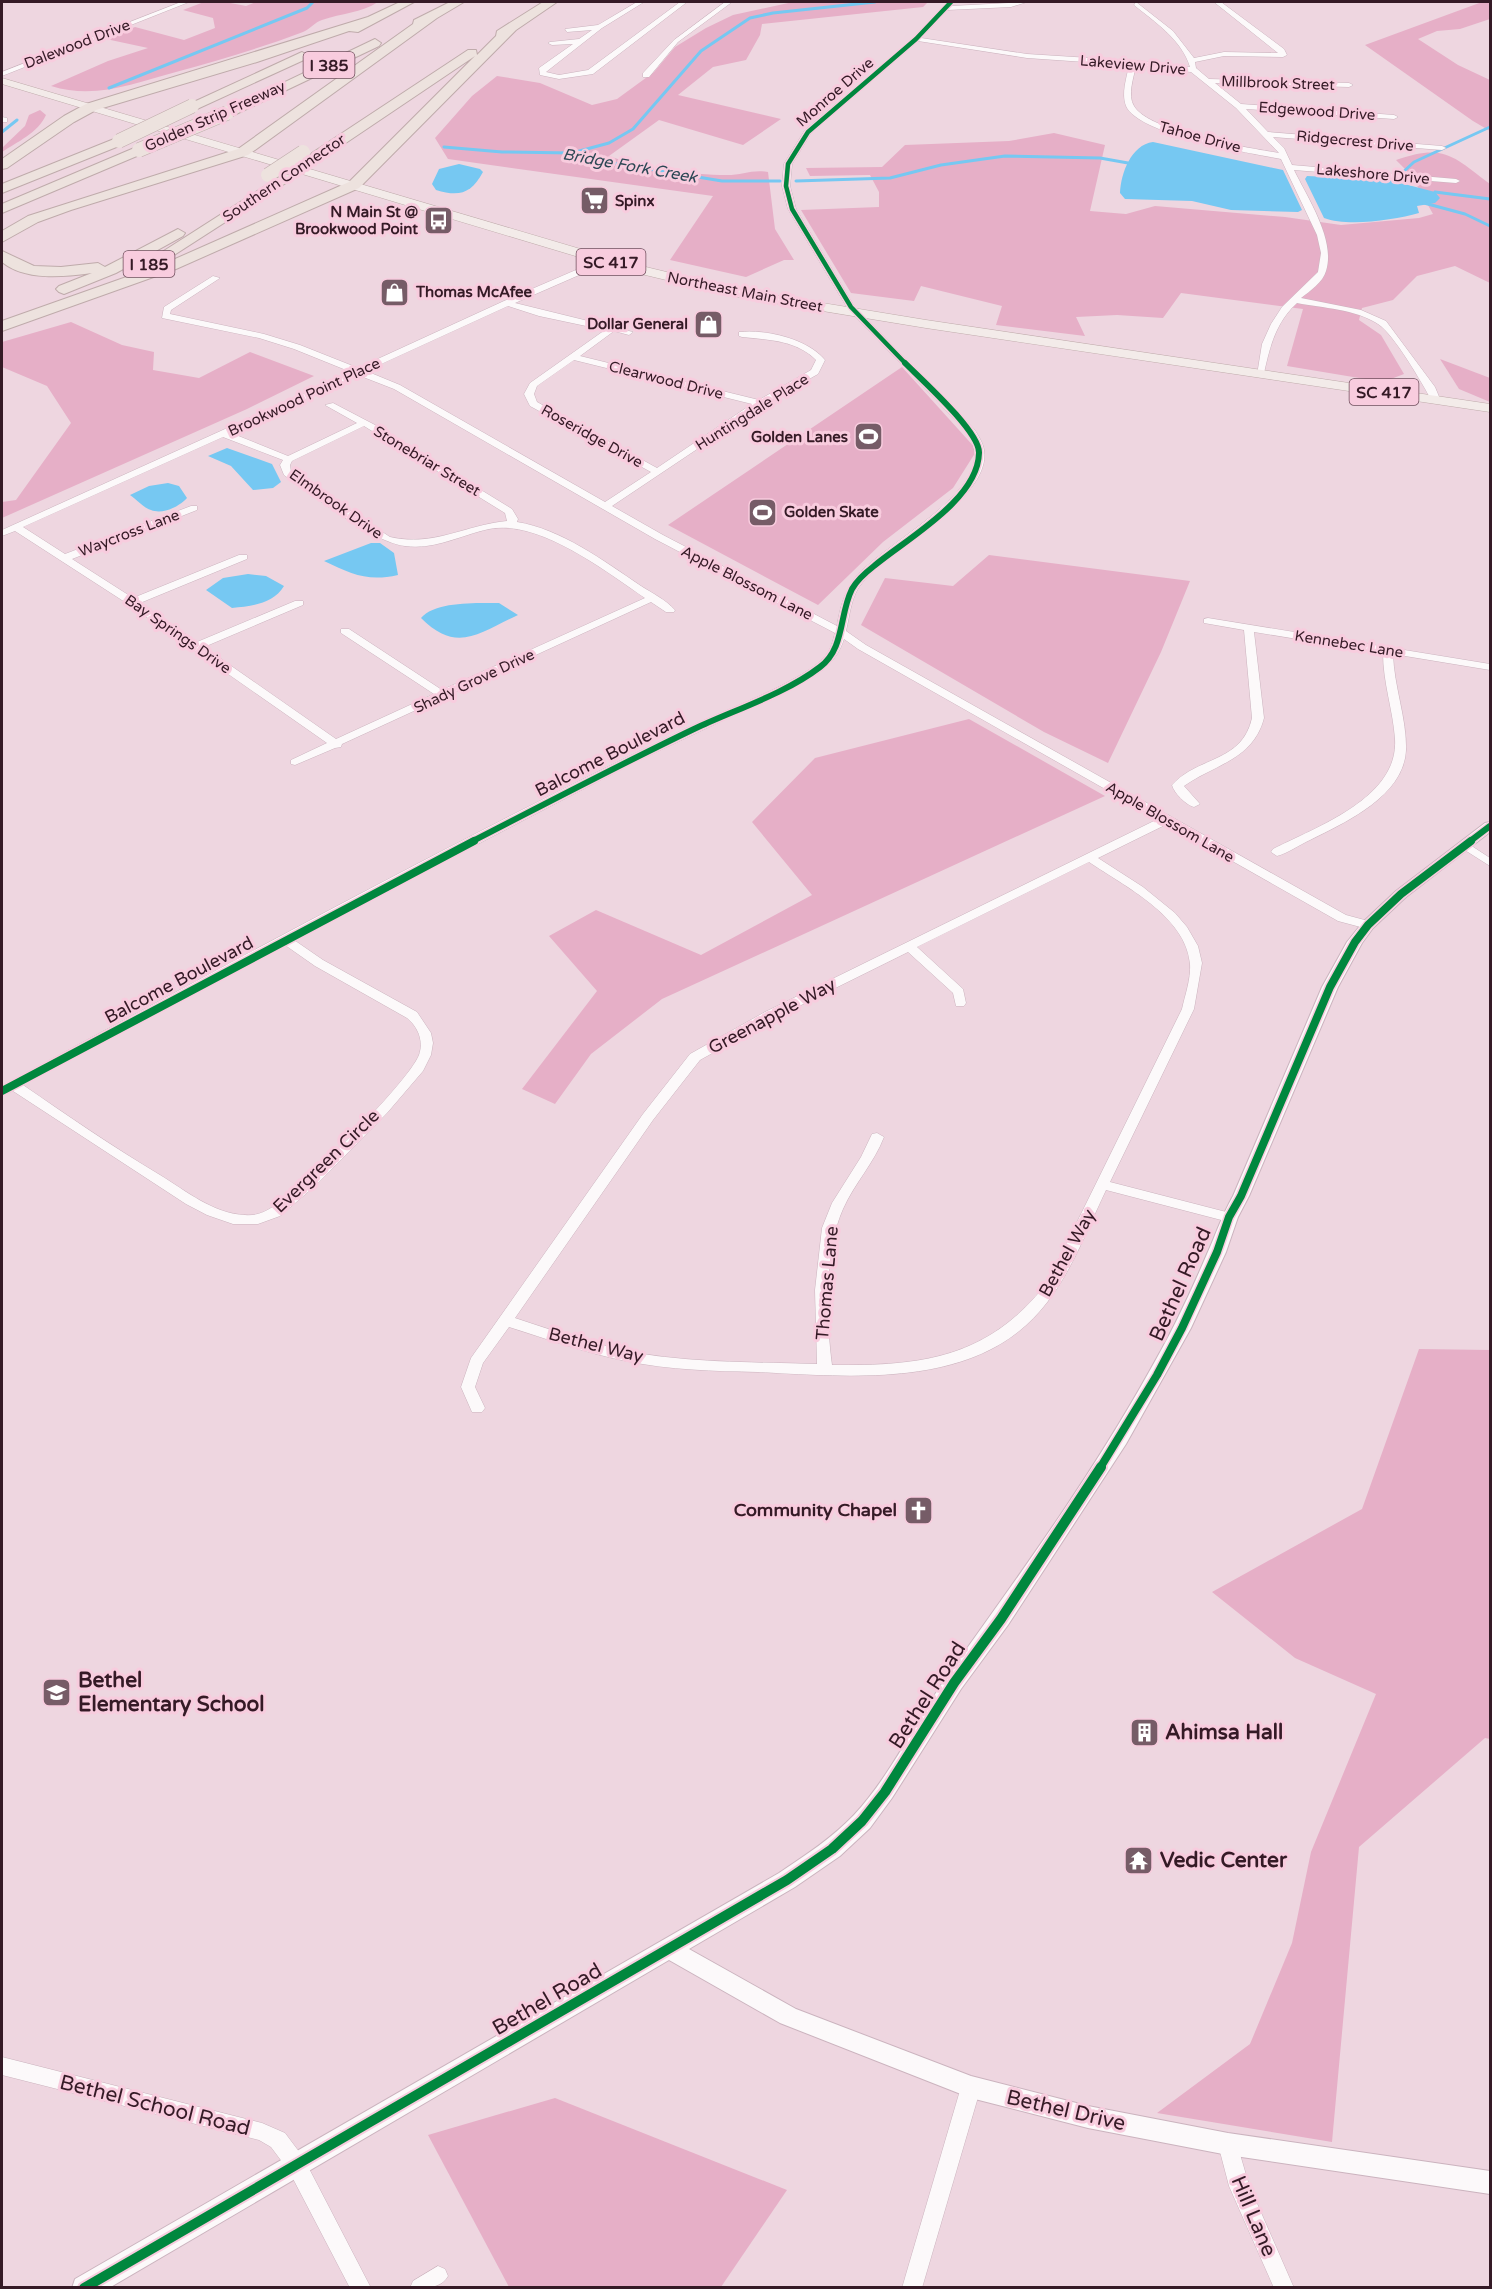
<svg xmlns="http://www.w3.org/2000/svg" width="1492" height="2289" viewBox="0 0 1492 2289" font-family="'Varela Round',sans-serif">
<rect width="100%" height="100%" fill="#eed6e0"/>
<g fill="#e6afc7">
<path d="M204 2H225L246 6 256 2H378C361 13 342 13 322 20 315 22 310 29 303 32 261 48 219 60 176 72 133 83 96 100 51 86L108 61 148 48 106 39 135 27 184 40 215 28 213 18 183 10Z"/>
<path d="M793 2H928L923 7 762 24 760 35 746 60 713 67 678 95 781 119 743 145 659 120 609 156C642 168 691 175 727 175 742 175 753 169 768 172L775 229 794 260H784L746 277 670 260 713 196 448 159 435 138 472 96 497 76 540 83 592 105 617 99 654 72 675 47 706 28 733 15Z"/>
<path d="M1482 2H1490V19L1460 29 1437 31 1418 39 1458 65 1490 80V131L1473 121 1365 45Z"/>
<path d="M40 110 46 115C38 133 17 142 2 152V148L25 126 29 115Z"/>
<path d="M1054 133 1105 145 1090 211 1126 214 1155 206 1285 217 1341 225 1419 218 1433 214 1411 175 1396 160C1444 143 1453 156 1490 184V283L1455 266 1417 276 1393 300 1362 308 1359 320 1381 335 1404 374 1383 382 1287 366 1303 309 1181 293 1163 318 1117 315 1076 317 1085 336 996 325 1002 306 921 286 914 301 851 293 801 210 879 207V192L870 175 810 176 806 168 882 167 905 145 1009 141Z"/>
<path d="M71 322 122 345 154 352 153 370 199 378 250 352 314 376 247 409 2 518V502L16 500 71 423 47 386 2 367V342Z"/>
<path d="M1440 359 1490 378V402L1459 389Z"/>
<path d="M902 367 977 450 953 488 883 542 818 605 668 525Z"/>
<path d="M989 555 1190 581 1161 652 1108 763 1044 732 861 625 885 578 953 586Z"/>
<path d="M969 719 1105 796 662 999 591 1054 555 1104 522 1089 597 991 549 936 596 910 701 955 812 895 752 822 815 758Z"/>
<path d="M1419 1349 1490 1350V1739L1485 1738 1359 1847 1332 2142 1157 2113 1250 2044 1292 1943 1311 1852 1376 1694 1295 1658 1212 1592 1362 1509Z"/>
<path d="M555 2098 787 2190 721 2287H509L428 2135Z"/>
</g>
<g fill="#76c8f2">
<path d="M1153 142 1283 170 1302 210 1298 212 1231 210 1192 201 1125 199 1120 193C1121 173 1131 145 1153 142Z"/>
<path d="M459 164 480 169 483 172C471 194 459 197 436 190L432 184 439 169Z"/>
<path d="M1307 176 1389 180 1435 192 1440 198 1435 203 1417 206 1419 213C1394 220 1348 227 1324 218L1305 179Z"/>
<path d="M227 448 272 464 281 482 273 488 253 490 231 466 208 456Z"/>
<path d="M168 483 179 486 187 498C180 506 163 515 151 510 144 508 136 499 130 495L149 486Z"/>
<path d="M371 543H380L394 553 398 575C367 582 352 574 324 561Z"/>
<path d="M248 574 266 576 284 586C273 604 252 606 232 608L206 590 223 578Z"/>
<path d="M499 603 518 615C479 633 457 654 421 618 435 601 478 603 499 603Z"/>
</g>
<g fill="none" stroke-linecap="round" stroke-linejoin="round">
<g stroke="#76c8f2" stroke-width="3">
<path d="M109 88 307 8 313 2"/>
<path d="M2 132 17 120"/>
<path d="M444 147 502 152 572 153 594 160 722 181H780"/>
<path d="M572 153 609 143 633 129 701 51 750 18 773 13 875 2"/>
<path d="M1402 173 1414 162 1490 127"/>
<path d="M796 181 890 178 941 165 1005 156 1100 158 1128 163"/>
<path d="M1435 192 1490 199"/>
<path d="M1424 203 1465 214 1490 226"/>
</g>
<defs>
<g id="minor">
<path d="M181 2H189L2 76V72Z"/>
<path d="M637 2H644L602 28 546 72 559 75 588 70 680 2H687L593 74 559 79 540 75 539 68 573 44 552 45 548 43 550 42 579 39 592 30 567 32 565 29 598 25Z"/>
<path d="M725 2H732L678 42 649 77H643V73L674 40Z"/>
<path d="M948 2H954L951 6 1027 2 1011 7 947 10 921 38 1027 54 1153 62 1190 67C1182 40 1155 22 1134 5L1136 2 1173 31 1194 58 1224 52 1278 53 1214 2H1221L1284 49 1287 55 1283 57 1224 56 1195 62 1196 68 1209 79 1349 83 1353 85 1349 87 1215 83 1241 104 1394 115 1398 117 1394 119 1246 109 1268 132 1442 146 1446 148 1442 150 1273 137 1284 148 1292 165 1456 179 1460 181 1456 183 1294 170C1307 197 1336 240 1326 271 1323 282 1310 291 1301 298L1361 310 1386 321 1435 387 1440 399 1435 402 1432 401C1422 383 1394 334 1378 324 1355 309 1323 308 1297 303 1276 322 1270 346 1264 373L1257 375 1262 344 1271 324 1282 307 1318 272 1321 253 1317 235 1281 159C1250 153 1139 135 1126 106 1121 93 1127 77 1129 65L1027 58 918 41 811 133 792 164 790 186 796 209 854 306 974 429C978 435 983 443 984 450 992 499 887 550 862 583 851 596 850 614 846 631L866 645 1346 915 1372 922 1374 925 1368 929 1338 921 1167 824 1098 858 1143 887 1175 913 1187 927 1198 946 1202 963 1194 1009 1110 1182 1234 1214 1236 1217 1234 1220 1229 1222 1106 1190C1082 1240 1063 1297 1018 1332 948 1387 841 1376 758 1372 714 1371 670 1370 626 1361 586 1353 547 1339 509 1327L483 1363 475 1387 485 1408 482 1412H472L461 1387 471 1358 643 1114 690 1054 765 1012 1158 819 858 649 844 639C837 661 823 671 804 682L635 762 294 940 323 960 417 1012 431 1033 433 1043 431 1055 423 1071 387 1113 316 1185 280 1216 258 1224H233L207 1215 186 1204 13 1091 2 1095V1086C228 964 455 840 687 728 718 713 808 680 826 655 831 649 833 641 835 633L655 539 394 389 358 375 231 433 288 456 357 423 325 405 333 403 375 425 512 509 518 519 517 522C561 529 604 561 641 586 652 593 666 600 675 610L674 612H666L651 602 342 744 341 747 335 748 295 765 291 764V760L327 743 128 604 15 531 2 536V530L351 372 294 349 259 338 162 318 164 307 213 276 220 278 171 310 170 314 264 334 300 345 358 368 504 301 606 257 609 258V262L515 303 633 332 629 335 614 331 580 356 759 400 811 370 816 360C796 340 769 340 742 337L739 336V332C766 329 808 339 825 360L818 374 763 405 612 506 663 535 837 626C840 608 844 593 855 578 879 547 985 495 974 449 973 443 969 437 967 432L848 309 788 209 782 186 784 164 805 130 914 38ZM1136 65 1191 72 1236 108 1279 153C1249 148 1149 132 1134 106 1127 95 1134 77 1136 65ZM508 306 539 316 605 330 530 383 524 394 530 406 651 472 605 502 400 385 366 371ZM574 360 752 404 657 468 537 402 534 394 537 386ZM364 426 505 513 507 521C465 525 434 547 390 537L291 472 290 465 292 461ZM223 437 283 460 280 465 284 475C313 495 372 542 405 546 435 550 461 535 489 529 539 519 605 571 645 598L442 690 349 629H341V633L434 694 336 739 204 647 303 605V601H295L197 642 140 603 247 559V555H239L133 598 72 559 197 510V506H191L65 554 23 527ZM1089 862C1124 886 1186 916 1190 964 1191 979 1185 995 1182 1009L1047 1283C988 1358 923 1366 832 1365 826 1320 824 1251 843 1209 854 1184 874 1163 884 1137L877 1133 872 1134 861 1157 832 1203 822 1228 815 1290 817 1364C759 1362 700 1363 643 1354 599 1346 557 1332 515 1318L653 1120 700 1060 775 1018 908 952 953 993 956 1006H964L966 1003 963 989 917 947ZM285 945 315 966 407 1018C418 1027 424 1041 419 1055 408 1083 299 1191 271 1208 263 1213 255 1216 245 1215 214 1214 186 1191 160 1175 113 1147 68 1116 23 1085Z"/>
<path d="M2 117 7 118V122H2Z"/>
<path d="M1208 618 1490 664V670L1393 654C1394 687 1407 719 1406 750 1404 796 1346 822 1310 840 1299 845 1288 853 1277 856L1271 852 1273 849C1316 827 1399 798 1395 739 1393 710 1383 683 1383 653L1254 632 1264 718C1253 760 1215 764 1184 786L1200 804 1194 807C1186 805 1174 793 1172 785 1198 756 1242 763 1252 718L1244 630 1204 623V619Z"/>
<path d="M1464 841 1490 858V866L1460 847 1458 845Z"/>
<path d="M2 2057 262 2123 285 2133 303 2157 371 2288H350L289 2171 271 2147 259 2140 2 2075Z"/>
<path d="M971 2078 978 2081 981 2087 922 2288H902L961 2087 964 2081Z"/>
<path d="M1228 2135 1235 2137 1249 2185 1294 2288H1274L1229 2186 1218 2144 1221 2137Z"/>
<path d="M438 2266 445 2269 448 2276C441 2289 425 2288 410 2288L413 2281Z"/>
</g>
<path id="tertiary" d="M1490 822V832L1406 897 1373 928 1362 943 1338 987 1249 1196 1238 1217 1226 1252 1191 1328 1126 1444 1008 1625 961 1689 892 1798 870 1828 840 1856 795 1887 689 1949 796 2009 971 2076 1088 2106 1228 2133 1490 2171V2194L1228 2155 1088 2128 971 2098 780 2023 669 1960 109 2288H72L75 2279 779 1873C806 1855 832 1838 854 1815 892 1774 916 1720 948 1675 1018 1577 1090 1478 1149 1372 1171 1334 1190 1294 1207 1254 1216 1234 1222 1215 1233 1196L1322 987 1347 942 1363 922 1396 891 1485 823Z"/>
<path id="primary" d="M2 78 621 261 737 289 926 320 1490 404V412L926 328 737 297 612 267 2 84Z"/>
<g id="motorway">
<path d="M400 2H414L358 32 349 31 257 62 96 110 74 122 7 168 2 169V159L64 116 86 104 368 17Z"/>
<path d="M450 2H464L437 18 248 155 71 210 38 222 2 242V231L28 216 238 149 413 24 414 20Z"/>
<path d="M543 2H557L516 30 359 188 176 269 2 331V321L166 263 349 182 475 56 322 159H312L310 156 312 153 468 50H476L477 55 496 36 497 31Z"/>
<path d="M375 39 381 43 379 46 232 116 227 117 220 113Z"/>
<path d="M302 52 308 56 306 59 197 109H187L185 106Z"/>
<path d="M119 137 124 138 126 141 124 144 2 193V184Z"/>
<path d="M139 146 146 150 144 153 2 213V204Z"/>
<path d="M284 174 289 175 291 178 289 181 171 257 166 258 159 254Z"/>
<path d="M178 229 185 233 183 236 116 273 64 294 59 292 56 289 59 286 92 273C64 277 25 281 2 262V251L34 266 61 267 98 263 105 267Z"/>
</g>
</defs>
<use href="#minor" stroke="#cbb3be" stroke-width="1"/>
<use href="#tertiary" stroke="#cbb3be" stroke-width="2"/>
<use href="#primary" stroke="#bfabab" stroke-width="1"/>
<use href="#motorway" stroke="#bfabab" stroke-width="2"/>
<use href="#minor" fill="#fcf9fa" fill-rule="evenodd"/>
<use href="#tertiary" fill="#fcf9fa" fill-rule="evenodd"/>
<use href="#primary" fill="#f3ebe9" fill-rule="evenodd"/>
<use href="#motorway" fill="#ede2de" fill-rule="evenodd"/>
<defs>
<g id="motorway-bridge">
<path d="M119 141 192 106"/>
<path d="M139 150 227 113"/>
<path d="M268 175 303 152"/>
</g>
</defs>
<use href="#motorway-bridge" stroke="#bfabab" stroke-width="15" stroke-linecap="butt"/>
<use href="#motorway-bridge" stroke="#ede2de" stroke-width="14"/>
<defs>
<path id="cycleway-far3" d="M907 365 851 307 792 209 786 186 788 164 808 132 916 39 951 2"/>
<g id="cycleway-far2">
<path d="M471 842C545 804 619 765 694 729 734 710 785 694 820 667 845 648 839 615 852 589 857 580 865 573 874 566 906 539 978 500 979 453 980 432 922 380 905 363"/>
<path d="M1469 842 1490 826"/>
</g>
<g id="cycleway-far1">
<path d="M2 1091 474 841"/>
<path d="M1100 1468 1157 1375 1182 1328 1217 1252 1229 1217 1241 1196 1330 987 1355 942 1368 925 1401 894 1471 841"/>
</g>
<path id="cycleway" d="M84 2288 787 1880 832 1849 862 1821 885 1792 954 1683 1001 1619 1101 1467"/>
</defs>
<use href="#cycleway-far3" stroke="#f8ccde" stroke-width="7"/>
<use href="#cycleway-far2" stroke="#f8ccde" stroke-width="9"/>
<use href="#cycleway-far1" stroke="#f8ccde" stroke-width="11"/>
<use href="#cycleway" stroke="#f8ccde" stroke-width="14"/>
<use href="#cycleway-far3" stroke="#00873e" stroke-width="4.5"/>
<use href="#cycleway-far2" stroke="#00873e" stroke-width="6"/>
<use href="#cycleway-far1" stroke="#00873e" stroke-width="8"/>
<use href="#cycleway" stroke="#00873e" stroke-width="10"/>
</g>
<defs>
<symbol id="supermarket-square" viewBox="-11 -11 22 22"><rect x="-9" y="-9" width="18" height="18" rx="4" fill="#765c67" stroke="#f8ccde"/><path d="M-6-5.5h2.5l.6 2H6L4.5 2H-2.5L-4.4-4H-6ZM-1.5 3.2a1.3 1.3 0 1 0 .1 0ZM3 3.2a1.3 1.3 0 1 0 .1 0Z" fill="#fff"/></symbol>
<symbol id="bus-square" viewBox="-11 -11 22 22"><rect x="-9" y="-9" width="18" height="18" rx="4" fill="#765c67" stroke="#f8ccde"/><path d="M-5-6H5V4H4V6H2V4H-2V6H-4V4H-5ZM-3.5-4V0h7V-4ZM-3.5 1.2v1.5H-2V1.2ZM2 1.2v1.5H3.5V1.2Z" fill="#fff"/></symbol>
<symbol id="shop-square" viewBox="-11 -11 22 22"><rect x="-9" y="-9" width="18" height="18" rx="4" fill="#765c67" stroke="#f8ccde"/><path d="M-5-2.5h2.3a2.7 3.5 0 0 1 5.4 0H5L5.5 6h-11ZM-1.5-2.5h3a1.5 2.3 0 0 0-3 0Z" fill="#fff"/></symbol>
<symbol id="stadium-square" viewBox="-11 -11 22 22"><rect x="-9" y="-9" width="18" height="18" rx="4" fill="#765c67" stroke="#f8ccde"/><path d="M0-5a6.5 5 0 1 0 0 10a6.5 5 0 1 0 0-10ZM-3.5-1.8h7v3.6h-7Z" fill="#fff"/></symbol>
<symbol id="church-square" viewBox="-11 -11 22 22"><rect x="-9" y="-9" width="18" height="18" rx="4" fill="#765c67" stroke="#f8ccde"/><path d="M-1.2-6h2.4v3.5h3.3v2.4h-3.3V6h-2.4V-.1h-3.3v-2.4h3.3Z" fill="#fff"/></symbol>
<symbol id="school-square" viewBox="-11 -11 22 22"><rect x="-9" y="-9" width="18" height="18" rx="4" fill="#765c67" stroke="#f8ccde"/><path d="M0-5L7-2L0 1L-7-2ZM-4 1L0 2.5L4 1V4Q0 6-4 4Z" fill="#fff"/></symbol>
<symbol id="building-square" viewBox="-11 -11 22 22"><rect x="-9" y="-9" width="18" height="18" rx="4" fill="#765c67" stroke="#f8ccde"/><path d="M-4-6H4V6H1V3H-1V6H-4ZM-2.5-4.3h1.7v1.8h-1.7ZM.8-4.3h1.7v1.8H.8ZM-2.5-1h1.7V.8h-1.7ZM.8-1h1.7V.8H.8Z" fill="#fff"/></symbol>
<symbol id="temple-square" viewBox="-11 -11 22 22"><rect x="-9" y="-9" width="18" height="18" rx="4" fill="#765c67" stroke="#f8ccde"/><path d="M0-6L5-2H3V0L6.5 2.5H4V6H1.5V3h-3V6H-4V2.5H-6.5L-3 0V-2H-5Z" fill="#fff"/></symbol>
</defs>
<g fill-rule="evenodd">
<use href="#supermarket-square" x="578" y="184" width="33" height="33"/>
<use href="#bus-square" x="422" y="204" width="33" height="33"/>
<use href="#shop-square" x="378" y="276" width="33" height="33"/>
<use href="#shop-square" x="692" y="308" width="33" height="33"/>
<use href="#stadium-square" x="852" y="420" width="33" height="33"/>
<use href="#stadium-square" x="746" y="496" width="33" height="33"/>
<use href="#church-square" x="902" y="1494" width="33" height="33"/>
<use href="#school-square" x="40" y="1676" width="33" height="33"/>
<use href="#building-square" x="1128" y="1716" width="33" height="33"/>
<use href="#temple-square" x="1122" y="1844" width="33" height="33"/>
</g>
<g text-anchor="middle" stroke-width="6" stroke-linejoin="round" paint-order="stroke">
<g font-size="15" fill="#351a26" stroke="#f8ccde">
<text transform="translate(77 44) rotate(-21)" y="5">Dalewood Drive</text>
<text transform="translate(1133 65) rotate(5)" y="5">Lakeview Drive</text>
<text transform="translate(1278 83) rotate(2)" y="5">Millbrook Street</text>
<text transform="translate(835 92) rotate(-41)" y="5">Monroe Drive</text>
<text transform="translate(1317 111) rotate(4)" y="5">Edgewood Drive</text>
<text transform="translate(215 116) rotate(-24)" y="5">Golden Strip Freeway</text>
<text transform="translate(1200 137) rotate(15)" y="5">Tahoe Drive</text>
<text transform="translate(1355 141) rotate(5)" y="5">Ridgecrest Drive</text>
<text transform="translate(1373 174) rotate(5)" y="5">Lakeshore Drive</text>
<text transform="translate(284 178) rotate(-34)" y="5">Southern Connector</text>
<text transform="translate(745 292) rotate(11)" y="5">Northeast Main Street</text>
<text transform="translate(666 380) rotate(14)" y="5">Clearwood Drive</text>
<text transform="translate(304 397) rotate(-25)" y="5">Brookwood Point Place</text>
<text transform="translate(752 412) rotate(-32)" y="5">Huntingdale Place</text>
<text transform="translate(592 436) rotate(29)" y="5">Roseridge Drive</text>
<text transform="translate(427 461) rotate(31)" y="5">Stonebriar Street</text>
<text transform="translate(336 504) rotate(35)" y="5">Elmbrook Drive</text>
<text transform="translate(129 533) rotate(-21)" y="5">Waycross Lane</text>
<text transform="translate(747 583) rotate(27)" y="5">Apple Blossom Lane</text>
<text transform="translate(178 634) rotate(35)" y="5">Bay Springs Drive</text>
<text transform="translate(1349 644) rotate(9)" y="5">Kennebec Lane</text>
<text transform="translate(474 681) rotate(-25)" y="5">Shady Grove Drive</text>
<text transform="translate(1170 822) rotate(30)" y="5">Apple Blossom Lane</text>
</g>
<g font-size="15" font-weight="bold" fill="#351a26" stroke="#f8ccde" text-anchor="start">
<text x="615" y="206">Spinx</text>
<text x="418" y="217" text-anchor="end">N Main St @<tspan x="418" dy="17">Brookwood Point</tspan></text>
<text x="416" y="297">Thomas McAfee</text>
<text x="688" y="329" text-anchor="end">Dollar General</text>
<text x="848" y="442" text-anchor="end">Golden Lanes</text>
<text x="784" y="517">Golden Skate</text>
</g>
<g fill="#f8ccde" stroke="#704f5d" stroke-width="1.5">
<rect x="303.5" y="52" width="51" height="26" rx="4.5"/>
<rect x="576.5" y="249" width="69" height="26" rx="4.5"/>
<rect x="123.5" y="251" width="51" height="26" rx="4.5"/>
<rect x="1349.5" y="379" width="69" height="26" rx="4.5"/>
</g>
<g font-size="16" font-weight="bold" fill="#351a26">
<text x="329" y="71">I 385</text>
<text x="611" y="268">SC 417</text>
<text x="149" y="270">I 185</text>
<text x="1384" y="398">SC 417</text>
</g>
<g font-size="16" font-style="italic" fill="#2c4754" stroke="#f8ccde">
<text transform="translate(630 165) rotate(10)" y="6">Bridge Fork Creek</text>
</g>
<g font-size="18" fill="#351a26" stroke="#f8ccde">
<text transform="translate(610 754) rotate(-27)" y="6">Balcome Boulevard</text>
<text transform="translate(179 980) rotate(-28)" y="6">Balcome Boulevard</text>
<text transform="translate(772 1016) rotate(-28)" y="6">Greenapple Way</text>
<text transform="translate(326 1161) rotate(-44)" y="6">Evergreen Circle</text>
<text transform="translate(1067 1253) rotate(-61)" y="6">Bethel Way</text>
<text transform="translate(827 1283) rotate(-85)" y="6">Thomas Lane</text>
<text transform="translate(596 1345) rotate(14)" y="6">Bethel Way</text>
</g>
<g font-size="18" font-weight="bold" fill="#351a26" stroke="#f8ccde" text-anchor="end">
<text x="897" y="1516">Community Chapel</text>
</g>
<g font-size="21" fill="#351a26" stroke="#f8ccde">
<text transform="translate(1180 1284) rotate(-66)" y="7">Bethel Road</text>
<text transform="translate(927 1695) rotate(-57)" y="7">Bethel Road</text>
<text transform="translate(547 1999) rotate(-30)" y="7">Bethel Road</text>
<text transform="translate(155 2105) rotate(14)" y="7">Bethel School Road</text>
<text transform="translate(1066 2110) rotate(13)" y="7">Bethel Drive</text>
<text transform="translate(1254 2216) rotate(67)" y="7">Hill Lane</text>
</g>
<g font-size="21" font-weight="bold" fill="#351a26" stroke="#f8ccde" text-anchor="start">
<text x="78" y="1687">Bethel<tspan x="78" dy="24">Elementary School</tspan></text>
<text x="1165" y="1739">Ahimsa Hall</text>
<text x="1160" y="1867">Vedic Center</text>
</g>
</g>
<rect width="1492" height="2289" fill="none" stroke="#351a26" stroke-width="6"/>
</svg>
